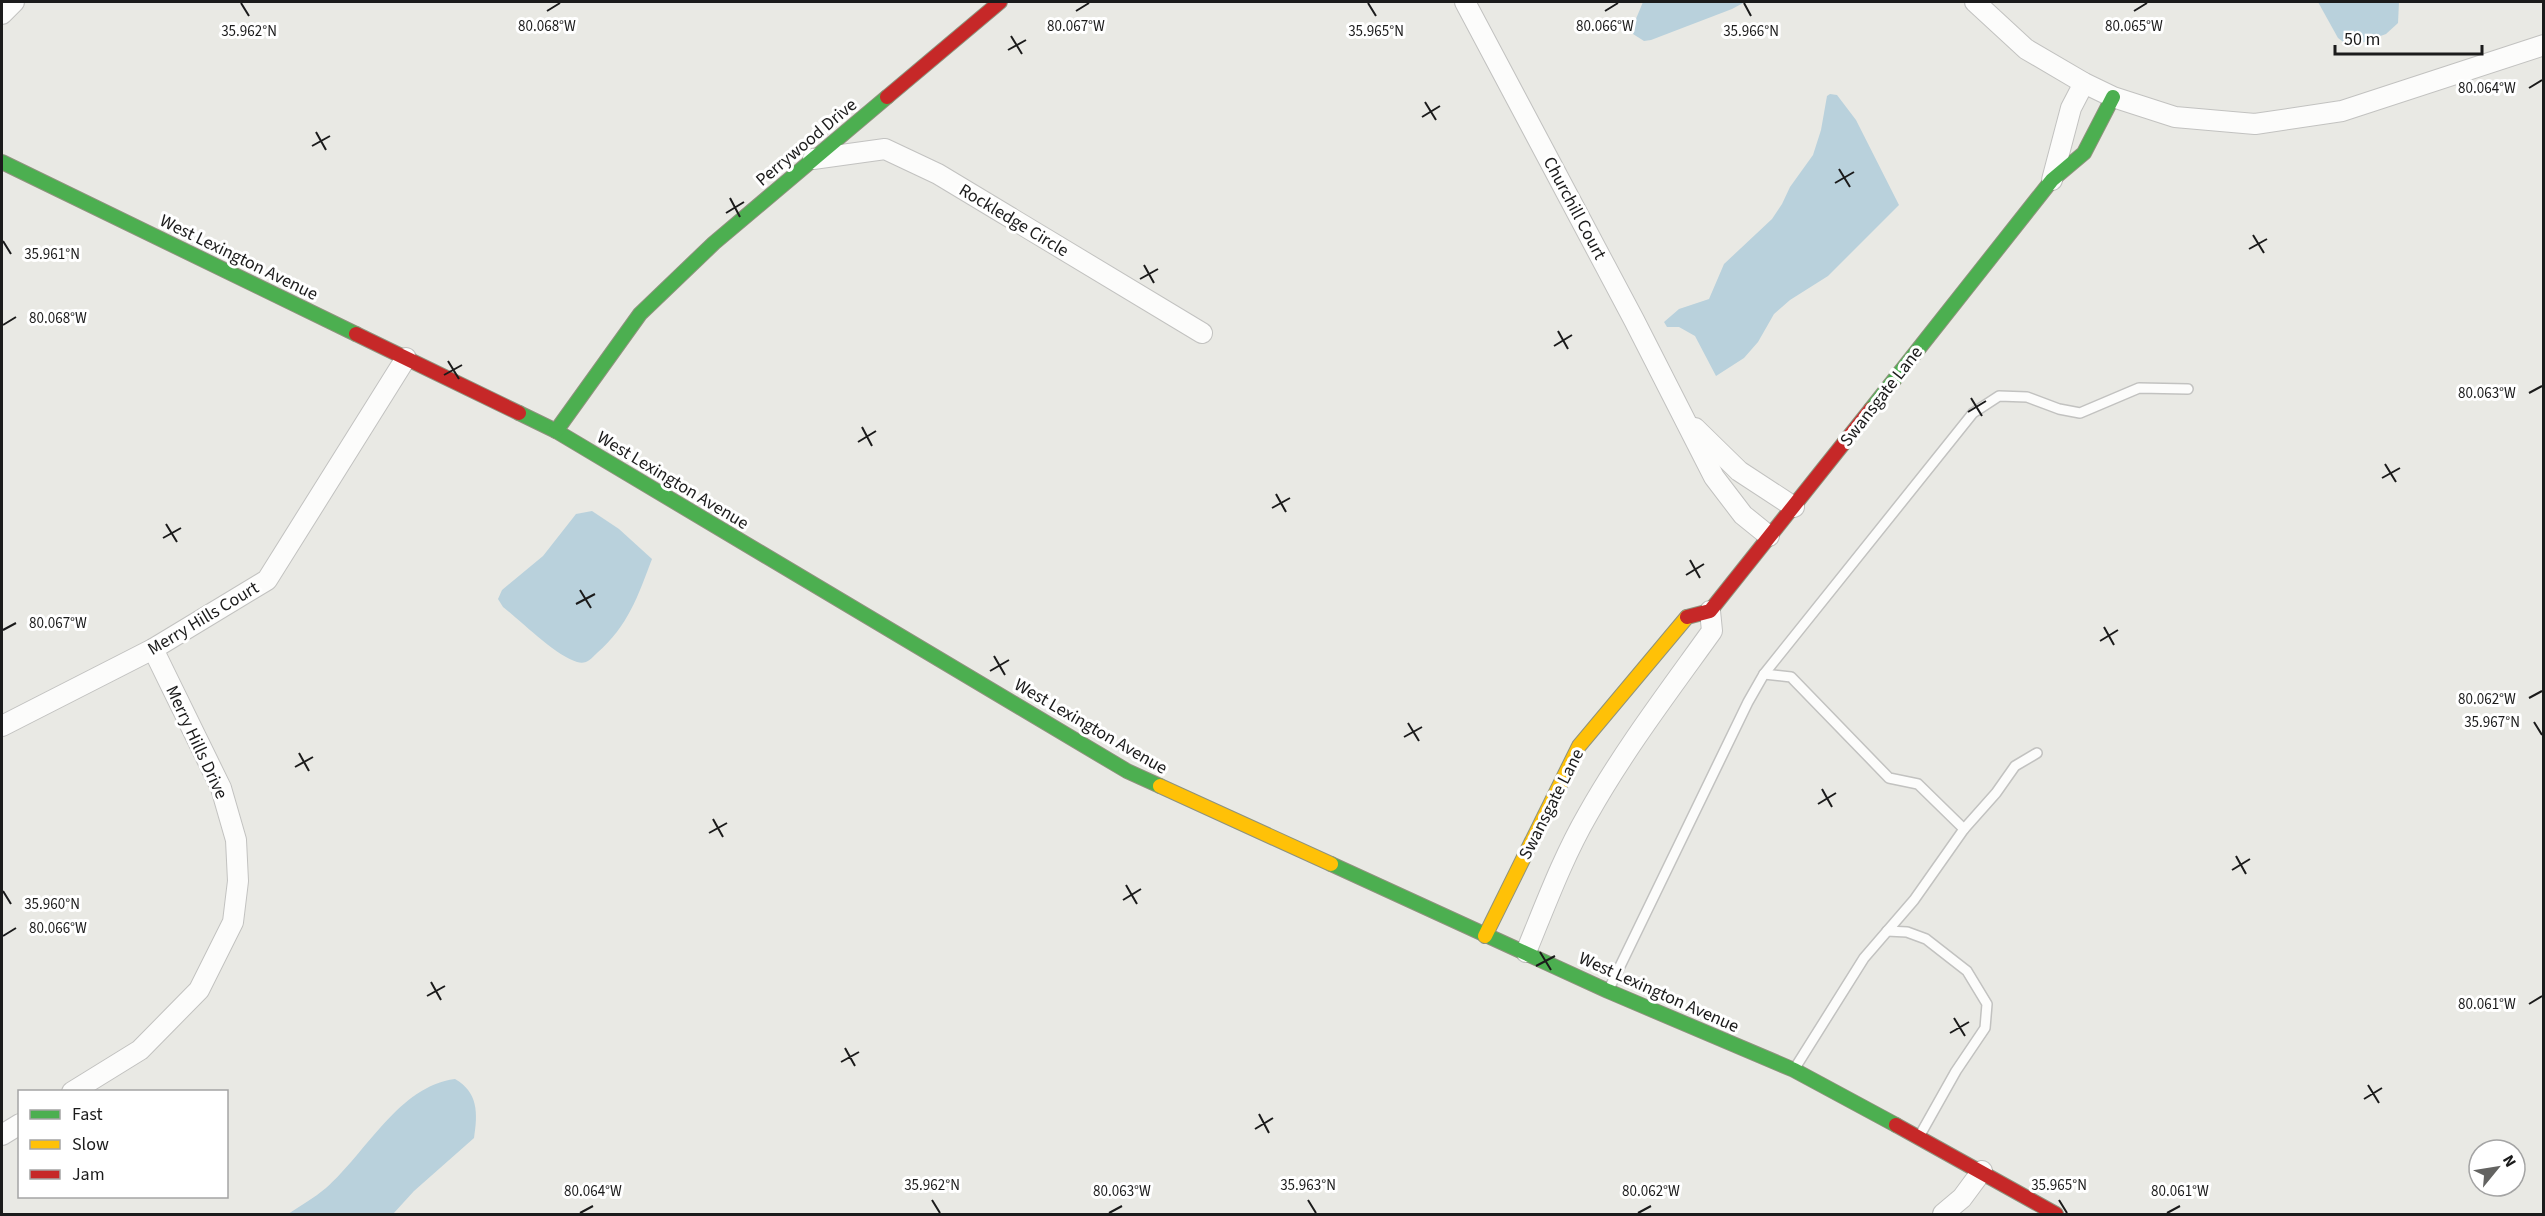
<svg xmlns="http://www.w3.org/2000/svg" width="2545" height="1216" viewBox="0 0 2545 1216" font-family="'Source Sans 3',sans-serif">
<rect width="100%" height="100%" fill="#e9e9e4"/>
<g fill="#b9d1dc">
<path d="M1643 2H1745L1732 9 1651 40 1644 41 1633 34V26Z"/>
<path d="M2318 2H2399L2398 23 2386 34 2350 47 2338 38Z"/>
<path d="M1830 94 1837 95 1856 120 1899 205 1828 276 1790 300 1774 314 1758 342 1744 358 1716 376 1695 336 1679 327H1667L1664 322 1679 309 1709 299 1724 264 1772 219 1782 204 1790 187 1813 155 1821 130 1827 96Z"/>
<path d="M592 511 619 529 652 559C638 596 628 626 597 653 591 659 586 665 577 662 556 656 522 622 503 607L498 599 502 590 543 556 576 514Z"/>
<path d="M455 1079C478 1092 478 1113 474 1138L414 1191 393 1214H288C300 1206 314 1198 326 1188 366 1153 399 1086 455 1079Z"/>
</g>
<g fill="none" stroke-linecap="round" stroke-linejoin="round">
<defs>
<g id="lane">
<path d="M1764 674 1791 677 1889 778 1918 784 1964 829"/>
<path d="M1887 931 1907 932 1926 939 1967 971 1987 1004 1985 1028 1956 1071 1920 1135"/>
<path d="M1609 989 1748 702 1764 674 1973 413 1999 396 2027 397 2059 409 2080 413 2139 388 2188 389"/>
<path d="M1795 1068 1864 958 1914 900 1964 829 1996 793 2015 766 2037 753"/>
</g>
<g id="street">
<path d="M1465 2 1634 320 1714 477 1743 515 1769 536"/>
<path d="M1975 2 2026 49 2084 83 2113 97 2175 117 2255 124 2342 111 2544 45"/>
<path d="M2 14 14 2"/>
<path d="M813 159 885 149 938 174 1202 333"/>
<path d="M2052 180 2071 108 2084 83"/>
<path d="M1695 428 1739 471 1794 507"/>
<path d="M2 726 153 649 267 580 406 358"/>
<path d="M1526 952C1545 906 1563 857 1588 814 1624 750 1669 691 1712 631L1710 611"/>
<path d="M72 1092 140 1050 199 990 233 922 238 881 236 840 221 788 153 649"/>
<path d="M2 1135 20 1124"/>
<path d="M1943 1214 1962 1198 1982 1171"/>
</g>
<g id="fast">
<path d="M2 162 356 334"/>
<path d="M1871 409 2052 180 2084 153 2113 97"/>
<path d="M519 413 556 431 1127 771 1160 786"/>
<path d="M556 431 640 314 714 243 887 97"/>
<path d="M1331 864 1608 991 1794 1070 1896 1125"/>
</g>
<g id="slow">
<path d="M1160 786 1331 864"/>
<path d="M1485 936 1579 746 1687 617"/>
</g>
<g id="jam">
<path d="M887 97 1000 2"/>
<path d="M356 334 519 413"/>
<path d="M1687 617 1710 611 1871 409"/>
<path d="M1896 1125 2056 1214"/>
</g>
</defs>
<use href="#lane" stroke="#c2c2c0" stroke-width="12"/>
<use href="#street" stroke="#c2c2c0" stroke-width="22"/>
<use href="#fast" stroke="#8e927d" stroke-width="16"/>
<use href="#slow" stroke="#8e927d" stroke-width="16"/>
<use href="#jam" stroke="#8e927d" stroke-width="16"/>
<use href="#lane" stroke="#fcfcfb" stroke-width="9"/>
<use href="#street" stroke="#fcfcfb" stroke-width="20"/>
<use href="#fast" stroke="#4caf50" stroke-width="14"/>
<use href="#slow" stroke="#ffc107" stroke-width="14"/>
<use href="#jam" stroke="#c62828" stroke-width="14"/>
</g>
<path fill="none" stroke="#1b1b1b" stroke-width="2" d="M241 3 249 16M1368 3 1376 16M1744 3 1751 16M547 11 560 3M1076 11 1089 3M1605 11 1618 3M2134 11 2147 3M1011 36 1022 54M1008 50 1026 40M2529 88 2542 80M1425 102 1436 120M1422 117 1440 106M316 132 326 150M312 146 330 136M1839 169 1850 187M1835 183 1854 172M730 198 740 217M726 213 744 202M2253 235 2264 253M3 241 11 254M2249 249 2267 239M1144 265 1154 283M1140 279 1158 269M3 325 16 317M1558 331 1568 349M1554 346 1572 335M448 361 459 379M444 375 462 365M2529 393 2542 386M1971 398 1982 416M1968 412 1986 401M862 427 872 446M858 442 876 431M2385 464 2396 482M2382 478 2400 468M1276 494 1286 512M1272 508 1290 498M166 524 177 542M163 538 181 528M1690 560 1700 578M1686 575 1704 564M580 590 591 608M576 604 595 594M2104 627 2114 645M3 630 16 623M2100 641 2118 630M994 656 1005 675M990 671 1009 660M2529 698 2542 691M2534 722 2542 735M1408 723 1419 741M1404 737 1422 727M299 753 309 771M295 767 313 757M1822 789 1832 807M1818 804 1836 793M713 819 723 837M709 833 727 823M2236 856 2246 874M2232 870 2250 859M1126 885 1137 904M3 891 11 904M1123 900 1141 889M3 936 16 928M1540 952 1551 970M1536 966 1555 956M431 982 441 1000M427 996 445 986M2529 1004 2542 996M1954 1018 1965 1036M1950 1033 1969 1022M845 1048 855 1066M841 1062 859 1052M2368 1085 2379 1103M2364 1099 2382 1088M1259 1114 1269 1133M1255 1129 1273 1118M932 1200 940 1213M1308 1200 1316 1213M2059 1200 2067 1213M580 1213 593 1206M1109 1213 1122 1206M1638 1213 1651 1206M2167 1213 2180 1206"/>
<g text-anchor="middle" stroke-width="6" stroke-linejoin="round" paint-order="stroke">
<g font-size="18" fill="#1b1b1b" stroke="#fff">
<text transform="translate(806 142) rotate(-40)" y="6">Perrywood Drive</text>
<text transform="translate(1575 208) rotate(62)" y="6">Churchill Court</text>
<text transform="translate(1014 220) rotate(31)" y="6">Rockledge Circle</text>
<text transform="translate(239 257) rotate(26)" y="6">West Lexington Avenue</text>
<text transform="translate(1881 396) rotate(-52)" y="6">Swansgate Lane</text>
<text transform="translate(673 480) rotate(31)" y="6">West Lexington Avenue</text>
<text transform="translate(203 618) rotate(-31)" y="6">Merry Hills Court</text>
<text transform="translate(1091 726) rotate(30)" y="6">West Lexington Avenue</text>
<text transform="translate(197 742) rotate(65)" y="6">Merry Hills Drive</text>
<text transform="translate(1551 804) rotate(-63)" y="6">Swansgate Lane</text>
<text transform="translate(1659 992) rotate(24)" y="6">West Lexington Avenue</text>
</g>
</g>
<g font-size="15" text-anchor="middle" fill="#1b1b1b" stroke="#fff" stroke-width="6" stroke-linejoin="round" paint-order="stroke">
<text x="547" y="31">80.068°W</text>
<text x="1076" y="31">80.067°W</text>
<text x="1605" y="31">80.066°W</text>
<text x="2134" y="31">80.065°W</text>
<text x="249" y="36">35.962°N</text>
<text x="1376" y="36">35.965°N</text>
<text x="1751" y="36">35.966°N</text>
<text x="2487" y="93">80.064°W</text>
<text x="52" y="259">35.961°N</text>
<text x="58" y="323">80.068°W</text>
<text x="2487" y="398">80.063°W</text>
<text x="58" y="628">80.067°W</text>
<text x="2487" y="704">80.062°W</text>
<text x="2492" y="727">35.967°N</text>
<text x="52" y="909">35.960°N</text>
<text x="58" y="933">80.066°W</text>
<text x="2487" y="1009">80.061°W</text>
<text x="932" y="1190">35.962°N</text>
<text x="1308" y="1190">35.963°N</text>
<text x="2059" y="1190">35.965°N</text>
<text x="593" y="1196">80.064°W</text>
<text x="1122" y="1196">80.063°W</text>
<text x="1651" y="1196">80.062°W</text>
<text x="2180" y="1196">80.061°W</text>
</g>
<rect width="2545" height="1216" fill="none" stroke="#1b1b1b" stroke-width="6"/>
<rect x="18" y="1090" width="210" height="108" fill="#ffffff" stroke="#a4a4a4" stroke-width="1.5"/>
<rect x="30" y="1110" width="30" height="9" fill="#4caf50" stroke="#a4a4a4" stroke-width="1.5"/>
<text x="72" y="1120" font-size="18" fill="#1b1b1b">Fast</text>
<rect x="30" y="1140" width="30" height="9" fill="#ffc107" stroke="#a4a4a4" stroke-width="1.5"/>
<text x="72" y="1150" font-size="18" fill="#1b1b1b">Slow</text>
<rect x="30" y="1170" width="30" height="9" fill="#c62828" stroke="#a4a4a4" stroke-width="1.5"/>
<text x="72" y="1180" font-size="18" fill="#1b1b1b">Jam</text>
<g transform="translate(2497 1168) rotate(60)"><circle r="28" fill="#ffffff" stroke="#a4a4a4" stroke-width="1.5"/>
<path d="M0-4.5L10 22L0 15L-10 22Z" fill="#636361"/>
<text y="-9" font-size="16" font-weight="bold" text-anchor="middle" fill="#1b1b1b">N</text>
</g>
<path d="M2335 45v9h147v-9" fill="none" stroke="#1b1b1b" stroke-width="3"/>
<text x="2344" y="45" font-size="18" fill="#1b1b1b" stroke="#ffffff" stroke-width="4.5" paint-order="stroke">50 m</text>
</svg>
